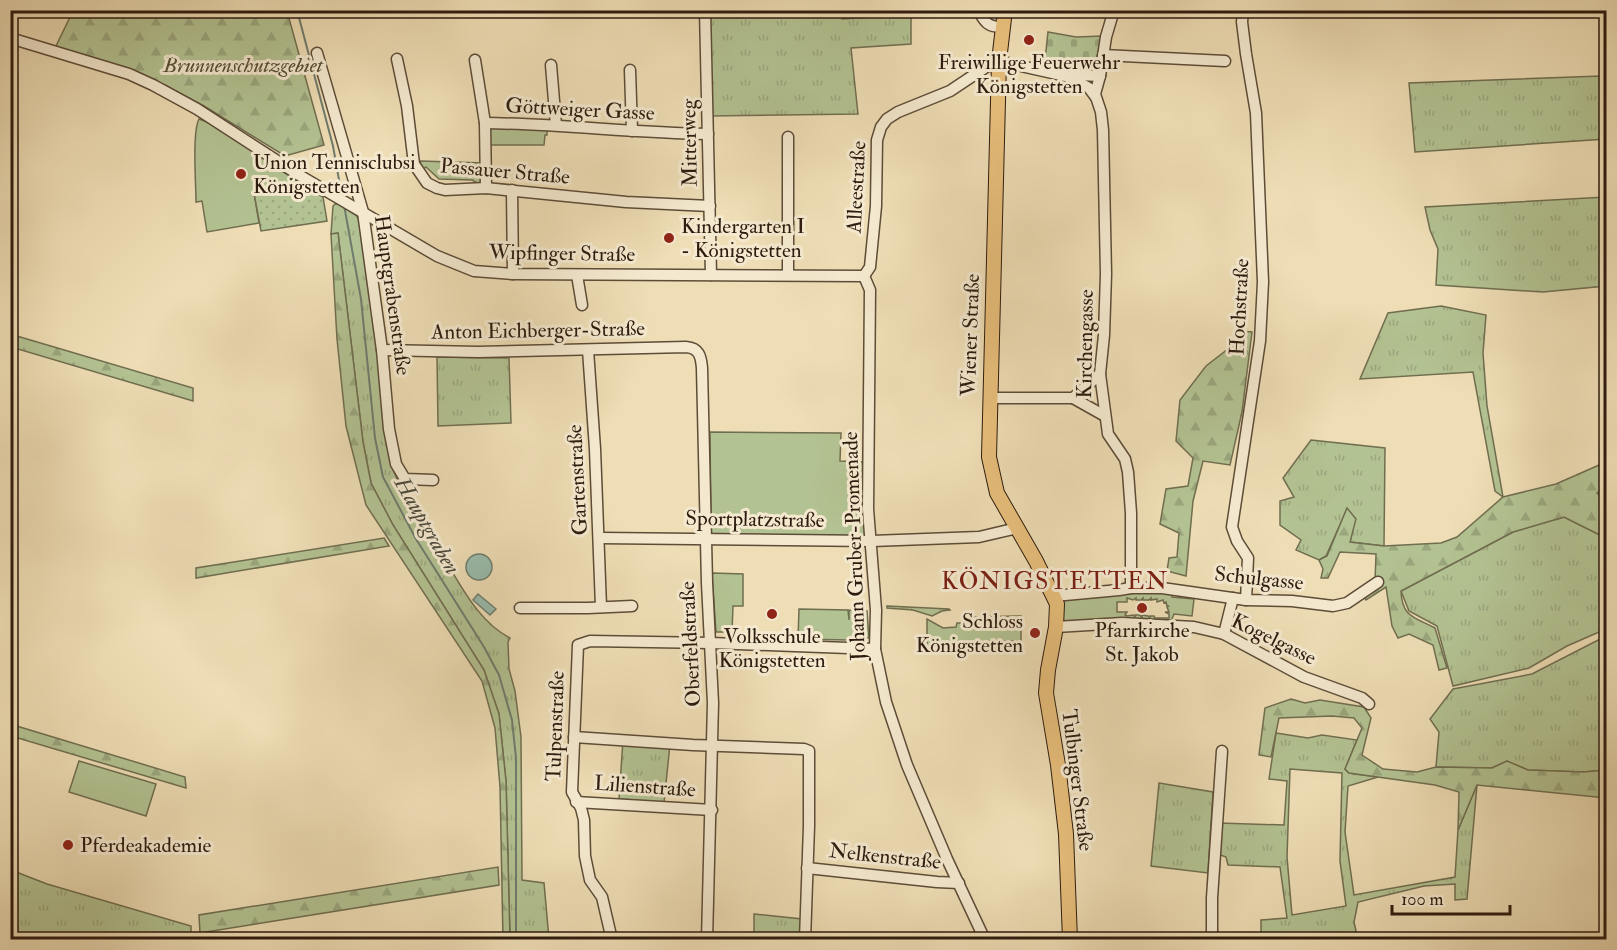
<svg xmlns="http://www.w3.org/2000/svg" width="1617" height="950" viewBox="0 0 1617 950" font-family="'IM FELL Double Pica',serif">
<defs>
<pattern id="grass-tufts" width="24" height="20" patternUnits="userSpaceOnUse" patternTransform="scale(1.5)"><rect width="24" height="20" fill="#b3c292"/><path d="M3 7l-1-3M5 7V3M7 7l1-3M15 17l-1-3M17 17v-4M19 17l1-3" fill="none" stroke="#9aa67d"/></pattern>
<pattern id="forest-firs" width="22" height="20" patternUnits="userSpaceOnUse" patternTransform="scale(1.5)"><rect width="22" height="20" fill="#b3c292"/><path d="M5 1l3.5 6h-7zM16 11l3.5 6h-7z" fill="#9aa67d"/></pattern>
<pattern id="cemetery-stones" width="16" height="16" patternUnits="userSpaceOnUse" patternTransform="scale(1.5)"><rect width="16" height="16" fill="#b3c292"/><path d="M2 7V4a2 2 0 0 1 4 0v3zM10 15v-3a2 2 0 0 1 4 0v3z" fill="#9aa67d"/></pattern>
<pattern id="garden-dots" width="8" height="8" patternUnits="userSpaceOnUse" patternTransform="scale(1.5)"><rect width="8" height="8" fill="#b3c292"/><path d="M2 2h.1M6 6h.1" fill="none" stroke="#9aa67d" stroke-width="1.8" stroke-linecap="round"/></pattern>
</defs>
<rect width="100%" height="100%" fill="#eeddb5"/>
<filter id="stains"><feTurbulence type="fractalNoise" baseFrequency=".00333" numOctaves="4"/><feColorMatrix values="0 0 0 0 .2 0 0 0 0 .09 0 0 0 0 .02 0 0 0 .5 -.17"/></filter>
<radialGradient id="worn" r=".72"><stop offset=".6" stop-color="#630" stop-opacity="0"/><stop offset="1" stop-color="#630" stop-opacity=".3"/></radialGradient>
<g fill="url(#grass-tufts)" stroke="#706e50" stroke-width="1.5" fill-rule="evenodd">
<path d="M708 11H841L842 19 911 15V44L851 48 858 114 708 116Z"/>
<path d="M1601 76 1606 92V139L1415 152 1409 83Z"/>
<path d="M1606 197V286L1543 292 1436 285 1438 249 1430 230 1425 207Z"/>
<path d="M335 204H339L356 215 360 222 368 268 390 462 397 479 402 481 405 488 398 490C412 511 427 531 440 552 460 583 477 621 510 638L508 642 509 669 515 691 521 737 522 880 544 883 549 939H510L506 781 499 714 484 670 393 525 371 483 363 442 338 233 331 234 333 206Z"/>
<path d="M1441 306 1486 315 1483 353 1487 406 1503 497 1495 491 1473 372 1360 379 1388 313Z"/>
<path d="M437 357 509 358 511 423 438 426Z"/>
<path d="M1311 440 1385 448 1384 546 1350 542 1355 519 1347 509 1326 556 1319 560 1296 550 1301 540 1280 525V501L1294 497 1283 478Z"/>
<path d="M1564 517 1606 538V629L1567 646 1529 668 1453 686 1437 626 1409 611 1401 591 1513 532Z"/>
<path d="M887 606 949 609 950 610 942 611 932 616 913 610 887 608Z"/>
<path d="M1606 636V770L1583 772 1528 770 1507 761 1492 768 1436 767 1439 732 1430 719 1453 689 1532 674Z"/>
<path d="M1276 733 1308 738 1322 735 1357 740 1345 769 1349 773 1378 777 1348 786 1345 832 1354 895 1455 877 1458 830 1477 785 1467 899 1455 900V884L1424 886 1358 902 1354 922 1356 931 1353 939H1261V920L1287 918 1280 867 1228 865 1226 857 1218 854 1219 823 1284 825 1287 781 1269 779ZM1290 769 1342 773 1340 861 1346 906 1292 915 1287 857Z"/>
<path d="M623 740 670 744 664 803 619 799Z"/>
<path d="M1159 783 1213 792 1208 873 1151 866Z"/>
<path d="M11 870 47 884 191 926V939H11Z"/>
<path d="M754 914 802 919V939L754 940Z"/>
</g>
<g fill="url(#forest-firs)" stroke="#706e50" stroke-width="1.5">
<path d="M73 11H287L324 145 285 156 204 106 165 85 55 48Z"/>
<path d="M338 233 363 442 371 483 393 525 484 670 499 714 506 781 510 939H503L500 787 495 728 482 681 366 505 346 426 337 339 331 234Z"/>
<path d="M1241 331 1252 332 1242 412 1230 465 1203 461 1193 501 1186 576 1167 571 1169 558 1177 557 1179 533 1160 524 1166 489 1188 486 1193 458 1176 441 1180 400 1206 366 1237 342Z"/>
<path d="M10 334 193 388V401L11 347Z"/>
<path d="M1606 462V485L1597 493 1606 502V538L1564 517 1513 532 1401 591C1402 617 1414 617 1435 628L1447 668 1439 670 1433 645 1409 634 1398 638 1392 626 1386 587 1366 600 1364 597 1375 582 1376 554 1340 552 1328 578H1321L1323 569 1319 560 1327 556 1347 508 1356 519 1350 542 1384 546 1441 543 1457 537 1503 497 1556 484Z"/>
<path d="M384 538 389 546 196 578V568Z"/>
<path d="M1291 699 1305 703 1320 700 1364 707 1371 718 1362 755 1383 769 1417 772 1436 767 1492 768 1507 761 1528 770 1583 772 1606 770V798L1477 785 1458 830 1459 792 1435 785 1349 773 1345 769 1362 728 1354 718 1332 716 1279 718 1271 757 1259 755 1265 708Z"/>
<path d="M10 724 185 777 186 788 11 736Z"/>
<path d="M498 867 499 885 200 933 199 915Z"/>
</g>
<path fill="url(#cemetery-stones)" stroke="#706e50" stroke-width="1.5" d="M1048 32 1076 37 1102 36 1096 74 1044 69Z"/>
<g fill="#b3c292" stroke="#706e50" stroke-width="1.5" fill-rule="evenodd">
<path d="M199 119 210 123 303 185 254 193 259 223 207 232 202 201 196 202C196 184 192 132 199 119Z"/>
<path d="M489 126 547 128V135H545L544 145H490Z"/>
<path d="M420 161 484 163 481 185 472 180 439 179 426 167 422 170Z"/>
<path d="M710 432 841 433 840 461 864 462 865 537 711 534Z"/>
<path d="M712 573 743 574V606H733L732 632H716Z"/>
<path d="M1171 590 1172 597 1194 599 1192 616 1174 614 1170 624 1056 627 1054 596ZM1127 598 1133 600 1136 598V600H1141L1143 598V600H1149L1151 598V600L1157 599V602L1163 600 1164 603 1166 602 1167 606H1169L1167 607 1169 612H1165L1169 614V618H1155L1154 616H1150V618L1148 616 1142 615V618L1140 615H1135V617L1133 615 1127 616 1125 615 1127 612H1117V602H1127Z"/>
<path d="M799 609 848 610 849 620V610L867 611 869 638H848V640L798 639Z"/>
<path d="M1021 616V641H990L989 646 978 645V650L927 649V619L943 628 956 627 957 623H972V617Z"/>
<path d="M79 761 156 784 146 816 69 792Z"/>
</g>
<path fill="url(#garden-dots)" stroke="#706e50" stroke-width="1.5" d="M304 187 323 197 327 221 261 231 254 193Z"/>
<g fill="#99bcad" stroke="#6e7c6e" stroke-width="1.5">
<circle cx="479" cy="567" r="13"/>
<path d="M478 594 496 609 490 615 473 600Z"/>
</g>
<g fill="none" stroke-linecap="round" stroke-linejoin="round">
<g stroke="#6e7c6e" stroke-width="2">
<path d="M297 10 333 146 342 197"/>
<path d="M344 205 361 299 375 438 383 477 416 539 484 647 499 675 512 720 516 758V940"/>
</g>
<defs>
<g id="minor">
<path d="M705 10 711 275"/>
<path d="M978 10C985 23 988 27 1003 27"/>
<path d="M1114 10 1106 37 1100 76 1095 94 1101 112 1103 130 1106 274 1104 335 1100 374 1108 434 1125 459 1128 472 1131 513V588"/>
<path d="M1243 10 1242 22 1246 54 1256 113 1263 282 1260 341 1232 527 1237 541 1248 558 1246 600"/>
<path d="M1605 10 1606 35"/>
<path d="M10 38 129 74 153 85 197 109 299 175 437 256 474 271 513 274 864 276"/>
<path d="M317 53 363 212 382 350 389 429 396 464 405 479 433 480"/>
<path d="M1103 55 1225 61"/>
<path d="M397 59 407 106 414 164 427 183 437 188 445 190 486 188 626 202 710 206"/>
<path d="M475 60 485 123 486 188"/>
<path d="M551 65 556 125"/>
<path d="M630 70 632 131"/>
<path d="M1071 76 1078 75 1100 76"/>
<path d="M485 123C560 124 634 133 708 134"/>
<path d="M512 190 513 274"/>
<path d="M577 275 582 305"/>
<path d="M788 275V137"/>
<path d="M864 276 870 290 868 509 876 610 875 649 886 702 907 765 947 859 985 940"/>
<path d="M864 276 870 267 876 206 877 140 881 127 887 119 898 112 950 91 986 67 999 61 1070 77 1089 88 1095 96"/>
<path d="M382 350 478 352 686 347C699 348 701 356 702 368L707 583 713 703 707 940"/>
<path d="M588 350 595 449 601 607"/>
<path d="M990 398H1073L1100 374"/>
<path d="M1073 398 1105 416"/>
<path d="M600 538 872 541 979 537 1017 528"/>
<path d="M1054 596 1119 590 1131 588H1162L1246 600 1292 601 1333 606 1347 603 1378 582"/>
<path d="M520 608H588L632 606"/>
<path d="M1056 627 1122 623 1194 627 1224 634 1304 677 1362 698 1369 704"/>
<path d="M1224 634 1233 598"/>
<path d="M574 737 693 745 804 749 809 751V826L805 940"/>
<path d="M576 802 712 810"/>
<path d="M807 868 937 882 959 883"/>
<path d="M612 940 602 897 590 880 585 856 584 820 581 808 572 792 578 645 590 641 711 643 875 649"/>
<path d="M1212 940V898L1222 751"/>
</g>
<path id="major" d="M1005 10 999 61 989 457 997 493 1036 561 1057 604 1056 627 1048 670 1046 693 1058 765 1066 834 1070 940"/>
</defs>
<use href="#minor" stroke="#5d4c38" stroke-width="13"/>
<use href="#major" stroke="#2d1b0f" stroke-width="16"/>
<use href="#minor" stroke="#f4e9cf" stroke-width="10"/>
<use href="#major" stroke="#e7be7a" stroke-width="14"/>
</g>
<g fill="#8f2418" stroke="#f4e9cf" stroke-width="2">
<circle cx="1029" cy="40" r="6"/>
<circle cx="241" cy="174" r="6"/>
<circle cx="669" cy="238" r="6"/>
<circle cx="1142" cy="608" r="6"/>
<circle cx="772" cy="614" r="6"/>
<circle cx="1035" cy="633" r="6"/>
<circle cx="68" cy="845" r="6"/>
</g>
<g text-anchor="middle" stroke-width="6" stroke-linejoin="round" paint-order="stroke">
<g font-size="21" fill="#2d1b0f" stroke="#f4e9cf">
<text x="1029" y="69">Freiwillige Feuerwehr<tspan x="1029" dy="24">Königstetten</tspan></text>
<text x="253" y="169" text-anchor="start">Union Tennisclubsi<tspan x="253" dy="24">Königstetten</tspan></text>
<text x="681" y="233" text-anchor="start">Kindergarten I<tspan x="681" dy="24">- Königstetten</tspan></text>
<text x="1023" y="628" text-anchor="end">Schloss<tspan x="1023" dy="24">Königstetten</tspan></text>
<text x="1142" y="637">Pfarrkirche<tspan x="1142" dy="24">St. Jakob</tspan></text>
<text x="772" y="643">Volksschule<tspan x="772" dy="24">Königstetten</tspan></text>
<text x="80" y="852" text-anchor="start">Pferdeakademie</text>
</g>
<g font-size="21" font-style="italic" fill="#554d36" stroke="#f4e9cf">
<text x="243" y="72">Brunnenschutzgebiet</text>
</g>
<g font-size="21" fill="#2d1b0f" stroke="#f4e9cf">
<text transform="translate(580 109) rotate(3)" y="7">Göttweiger Gasse</text>
<text transform="translate(689 143) rotate(-91)" y="7">Mitterweg</text>
<text transform="translate(505 171) rotate(5)" y="7">Passauer Straße</text>
<text transform="translate(856 187) rotate(-87)" y="7">Alleestraße</text>
<text transform="translate(562 253) rotate(1)" y="7">Wipfinger Straße</text>
<text transform="translate(393 295) rotate(82)" y="7">Hauptgrabenstraße</text>
<text transform="translate(1239 307) rotate(-87)" y="7">Hochstraße</text>
<text transform="translate(538 330) rotate(-1)" y="7">Anton Eichberger-Straße</text>
<text transform="translate(970 335) rotate(-88)" y="7">Wiener Straße</text>
<text transform="translate(1085 344) rotate(-89)" y="7">Kirchengasse</text>
<text transform="translate(577 480) rotate(-93)" y="7">Gartenstraße</text>
<text transform="translate(755 519) rotate(1)" y="7">Sportplatzstraße</text>
<text transform="translate(854 546) rotate(-92)" y="7">Johann Gruber-Promenade</text>
<text transform="translate(1259 578) rotate(6)" y="7">Schulgasse</text>
<text transform="translate(1274 639) rotate(26)" y="7">Kogelgasse</text>
<text transform="translate(690 644) rotate(-93)" y="7">Oberfeldstraße</text>
<text transform="translate(555 726) rotate(-88)" y="7">Tulpenstraße</text>
<text transform="translate(1078 780) rotate(83)" y="7">Tulbinger Straße</text>
<text transform="translate(645 786) rotate(4)" y="7">Lilienstraße</text>
<text transform="translate(885 856) rotate(6)" y="7">Nelkenstraße</text>
</g>
<g font-size="22" font-style="italic" fill="#4d4b3e" stroke="#f4e9cf">
<text transform="translate(428 525) rotate(60)" y="8">Hauptgraben</text>
</g>
<g font-size="24" letter-spacing="1.5" fill="#7a1f14" stroke="#f4e9cf">
<text x="1055" y="589">KÖNIGSTETTEN</text>
</g>
</g>
<rect width="1617" height="950" fill="none" stroke="#eeddb5" stroke-width="36"/>
<rect x="12" y="12" width="1593" height="926" fill="none" stroke="#2d1b0f" stroke-width="3"/>
<rect x="18" y="18" width="1581" height="914" fill="none" stroke="#2d1b0f" stroke-width="1.5"/>
<path d="M1392 905v9h118v-9" fill="none" stroke="#2d1b0f" stroke-width="3"/>
<text x="1401" y="905" font-size="18" fill="#2d1b0f" stroke="#f4e9cf" stroke-width="4.5" paint-order="stroke">100 m</text>
<rect width="100%" height="100%" filter="url(#stains)"/>
<rect width="100%" height="100%" fill="url(#worn)"/>
</svg>
